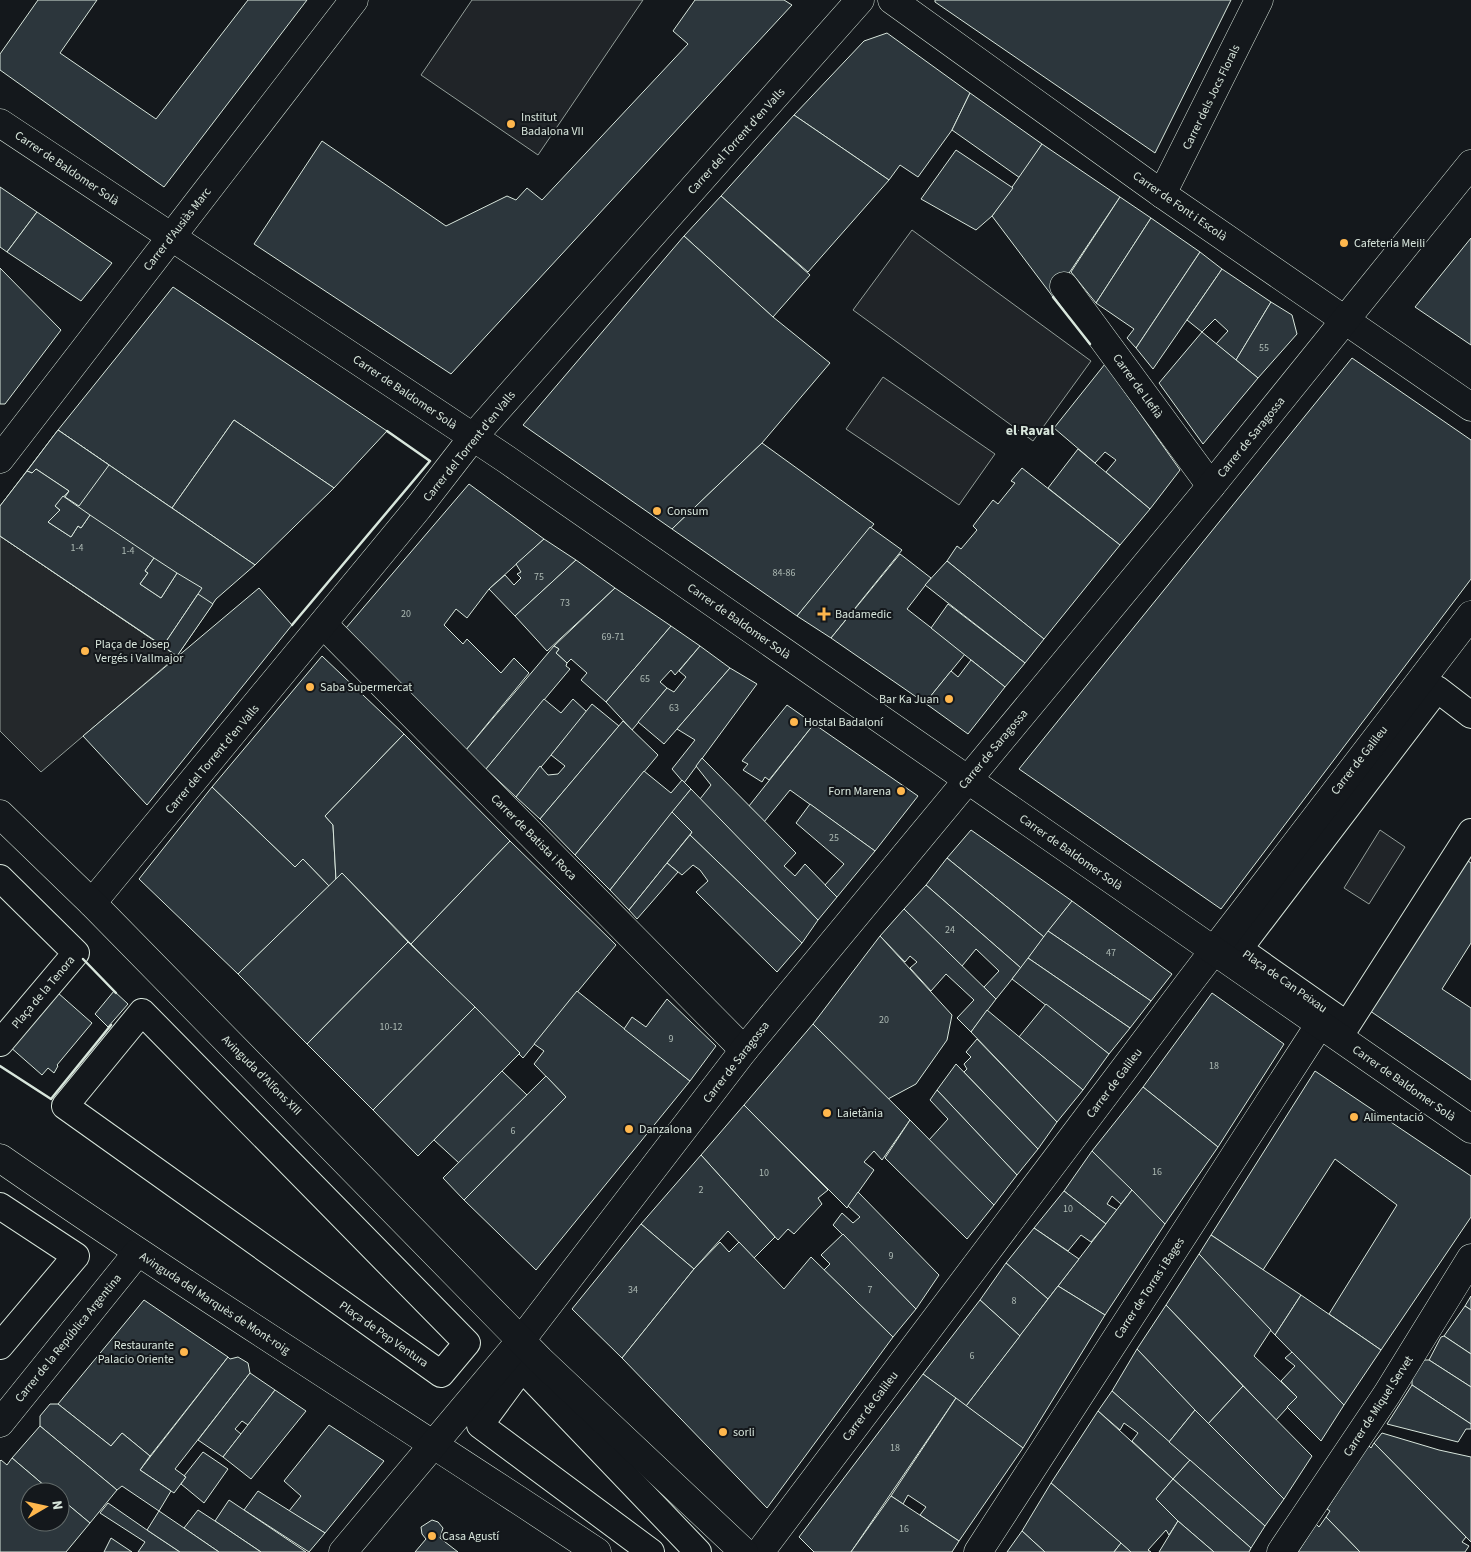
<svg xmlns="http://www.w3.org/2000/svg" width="1471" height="1552" viewBox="0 0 1471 1552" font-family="'Source Sans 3',sans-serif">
<rect width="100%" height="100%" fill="#14181c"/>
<g fill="#202428" stroke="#939e99">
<path d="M472 0H643L538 155 421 75Z"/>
<path d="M912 230 1091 361 1033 441 853 310Z"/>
<path d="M883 377 995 454 959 505 846 429Z"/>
<path d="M1380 830 1405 847 1369 904 1344 888Z"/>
</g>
<path fill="#24282b" stroke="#939e99" d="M0 536 177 656 41 772 0 731Z"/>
<g fill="#2c363c" stroke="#d8e6dc">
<path d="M38 0H97L60 53 156 119 248 0H307L164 187 0 70V54Z"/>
<path d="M695 0H784L792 5 451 374 254 244 322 141 446 226 507 196 516 200 527 188 542 200 688 44 673 31Z"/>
<path d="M935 0H1231L1155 153 935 2Z"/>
<path d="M887 33 970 93 952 130 918 177 900 165 889 180 794 115 864 41Z"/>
<path d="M970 93 1042 144 1020 178 952 130Z"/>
<path d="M794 115 889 180 808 272 721 196Z"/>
<path d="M1042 144 1120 197 1053 297 992 216Z"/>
<path d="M956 150 1013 188 992 216 976 230 921 199Z"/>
<path d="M0 187 37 212 7 252 0 247Z"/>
<path d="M721 196 810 275 773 317 684 236Z"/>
<path d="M1120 197 1151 218 1096 303 1071 272Z"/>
<path d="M37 212 112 263 81 301 7 252Z"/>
<path d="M1151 218 1200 252 1136 348 1127 338 1134 329 1096 303Z"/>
<path d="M684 236 773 317 830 363 762 443 672 529 523 425Z"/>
<path d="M1471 238V345L1415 307Z"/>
<path d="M1200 252 1222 269 1153 369 1136 348Z"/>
<path d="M0 268 61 330 5 404H0Z"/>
<path d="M1222 269 1271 302 1236 360 1216 344 1228 331 1215 319 1202 332 1187 320Z"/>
<path d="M173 287 387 431 334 488 234 420 172 508 58 430Z"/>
<path d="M1271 302 1292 315 1297 334 1258 378 1236 360Z"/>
<path d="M1202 332 1258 378 1203 444 1159 383Z"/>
<path d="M1352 358 1471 440V579L1221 909 1019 769Z"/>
<path d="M1105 364 1180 470 1150 509 1106 472 1116 460 1105 452 1095 463 1054 428Z"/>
<path d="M234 420 334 488 255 565 172 508Z"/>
<path d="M58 430 255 565 216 599 177 656 0 536V506Z"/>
<path d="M58 430 109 465 79 506 65 497 69 491 36 469 32 473 27 471Z"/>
<path d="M762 443 874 524 797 616 672 529Z"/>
<path d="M1078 449 1150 509 1120 545 1048 488Z"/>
<path d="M1022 468 1120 545 1044 639 947 561 957 546 961 549 977 530 973 526 993 500 998 504 1015 483 1011 481Z"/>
<path d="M36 469 69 491 55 506 60 510 48 522 71 537 78 526 81 528 90 515 154 558 145 571 148 573 140 584 161 598 177 573 202 588 163 646 0 536V506L27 471 32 473Z"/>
<path d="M469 484 544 539 489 589 467 618 456 609 444 625 463 644 467 639 501 673 514 658 529 673 466 750 346 628Z"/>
<path d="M63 496 90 515 81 528 78 526 71 537 48 522 60 510 55 506Z"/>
<path d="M870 527 902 550 831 638 797 616Z"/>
<path d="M544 539 576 560 515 616 489 589 505 575 514 585 521 578 517 574 521 572 516 564Z"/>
<path d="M900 554 931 578 907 609 965 654 925 703 831 638Z"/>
<path d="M154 558 177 573 161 598 140 584 148 573 145 571Z"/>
<path d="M576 560 615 588 547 651 515 616Z"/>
<path d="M947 561 1044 639 1025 663 925 585Z"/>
<path d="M259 588 292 625 147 805 83 736Z"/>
<path d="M615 588 671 626 606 702 581 680 587 673 571 659 567 663 556 653 559 649 554 646Z"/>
<path d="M198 594 213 604 177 656 163 646Z"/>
<path d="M948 604 1025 663 1005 687 931 628Z"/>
<path d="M671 626 700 646 675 675 671 670 660 682 667 688 632 730 606 702Z"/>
<path d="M554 646 559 649 556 653 567 663 566 666 570 669 486 769 466 750Z"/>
<path d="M700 646 730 668 664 744 638 722 667 688 674 692 686 677 679 671Z"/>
<path d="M322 656 404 734 325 816 333 825 336 880 329 886 303 859 295 867 212 787Z"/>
<path d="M971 660 1005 687 968 734 925 703 951 671 958 677Z"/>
<path d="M730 668 757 684 684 783 672 769 695 740 677 729Z"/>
<path d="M544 699 561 713 573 699 587 712 516 797 486 769Z"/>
<path d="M592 704 619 726 540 819 516 797 540 766 548 775 558 774 565 766 551 755Z"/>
<path d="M787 705 814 724 769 780 765 777 762 782 743 770 748 764 742 761Z"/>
<path d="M623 721 658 755 575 855 540 819Z"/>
<path d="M814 724 918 796 875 851 790 790 764 822 749 806Z"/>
<path d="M404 734 510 841 411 944 342 873 336 880 333 825 325 816Z"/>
<path d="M702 758 796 853 784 866 795 876 805 864 837 897 818 920 700 799 711 785 696 766Z"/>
<path d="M644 771 671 793 682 780 691 789 610 890 575 855Z"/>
<path d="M212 787 295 867 303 859 329 886 238 974 139 879Z"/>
<path d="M691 789 818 920 802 943 690 835 692 832 672 812Z"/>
<path d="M810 804 875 851 837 897 825 885 844 864 796 823Z"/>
<path d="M672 812 692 832 629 910 610 890Z"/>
<path d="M971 830 1072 901 1044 937 947 858Z"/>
<path d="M690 835 802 943 777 972 696 892 708 881 700 870 693 865 682 875 667 863Z"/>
<path d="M510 841 616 945 523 1058 411 944Z"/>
<path d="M1455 852 1471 863V943L1442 989 1471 1008V1080L1357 1002Z"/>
<path d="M947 858 1044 937 1021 968 926 885Z"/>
<path d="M667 863 678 872 637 919 629 910Z"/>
<path d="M342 873 408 942 307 1044 238 974Z"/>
<path d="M926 885 1021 968 996 999 984 987 999 971 976 949 962 966 904 909Z"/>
<path d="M1072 901 1172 974 1151 1001 1048 931Z"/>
<path d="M904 909 996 999 971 1032 957 1018 974 1000 946 974 931 991 910 968 917 962 910 956 905 962 880 936Z"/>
<path d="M1048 931 1151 1001 1130 1028 1028 958Z"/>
<path d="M880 936 952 1015 947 1040 916 1084 888 1099 813 1024Z"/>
<path d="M408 942 475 1007 373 1110 307 1044Z"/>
<path d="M1028 958 1130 1028 1109 1054 1012 979Z"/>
<path d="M49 985 92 1023 57 1065 58 1066 54 1073 48 1068 42 1075 9 1046Z"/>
<path d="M114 991 128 1004 108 1027 95 1014Z"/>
<path d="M577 991 690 1081 536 1270 464 1200 566 1097 534 1064 544 1051 534 1044Z"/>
<path d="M1212 993 1284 1044 1218 1147 1143 1087Z"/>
<path d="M667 999 716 1046 690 1081 624 1029 632 1017 646 1027Z"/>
<path d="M1046 1004 1109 1054 1083 1090 1019 1037Z"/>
<path d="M475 1007 520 1053 418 1156 373 1110Z"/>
<path d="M987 1010 1083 1090 1057 1122 971 1032Z"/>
<path d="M813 1024 910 1120 882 1160 874 1151 864 1162 874 1170 847 1208 744 1105Z"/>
<path d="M977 1039 1057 1122 1038 1149 964 1072 967 1069 964 1064 971 1057 966 1052Z"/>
<path d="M956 1064 1038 1149 1017 1175 937 1090Z"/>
<path d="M502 1071 527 1095 459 1163 434 1140Z"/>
<path d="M1315 1071 1471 1176V1217L1381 1350 1329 1314 1397 1205 1335 1159 1263 1270 1211 1235Z"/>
<path d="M546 1076 566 1097 464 1200 443 1178Z"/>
<path d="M1143 1087 1218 1147 1165 1224 1092 1151Z"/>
<path d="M937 1090 1017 1175 994 1205 929 1140 948 1119 930 1100Z"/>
<path d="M744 1105 828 1190 818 1198 822 1204 794 1234 788 1229 778 1240 701 1155Z"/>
<path d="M910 1120 994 1205 967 1239 885 1158Z"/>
<path d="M1092 1151 1132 1190 1121 1204 1112 1196 1107 1204 1117 1210 1106 1224 1064 1191Z"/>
<path d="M701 1155 775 1237 754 1258 728 1231 694 1269 641 1224Z"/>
<path d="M1132 1190 1165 1224 1105 1315 1058 1286Z"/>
<path d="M1064 1191 1106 1224 1091 1242 1081 1235 1068 1251 1034 1228Z"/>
<path d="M858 1192 939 1275 916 1309 833 1225 842 1213 853 1223 860 1217 848 1206Z"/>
<path d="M641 1224 694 1269 622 1358 572 1309Z"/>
<path d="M1034 1228 1079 1259 1048 1299 1006 1263Z"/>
<path d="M843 1234 916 1309 893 1337 824 1270 830 1264 821 1255Z"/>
<path d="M1211 1235 1301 1295 1275 1335 1199 1254Z"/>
<path d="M720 1242 729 1252 739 1242 784 1289 811 1257 893 1337 767 1508 622 1358 694 1269Z"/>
<path d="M1199 1254 1271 1330 1254 1356 1297 1397 1276 1420 1166 1305Z"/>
<path d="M1006 1263 1048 1299 1020 1336 980 1300Z"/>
<path d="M1058 1286 1105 1315 1023 1448 966 1406Z"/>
<path d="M1301 1295 1381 1350 1344 1405 1275 1335Z"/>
<path d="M1471 1296V1310L1465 1306Z"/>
<path d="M144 1300 228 1357 150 1456 122 1433 111 1446 58 1404Z"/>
<path d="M980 1300 1020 1336 966 1406 923 1374Z"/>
<path d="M1166 1305 1243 1386 1208 1424 1137 1349Z"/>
<path d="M1465 1306 1471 1310V1354L1444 1336Z"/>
<path d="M1444 1336 1471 1354V1387L1429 1360 1441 1337Z"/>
<path d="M1137 1349 1195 1410 1169 1442 1112 1391Z"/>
<path d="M1292 1352 1344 1405 1321 1441 1287 1407 1297 1397 1281 1381 1295 1366 1285 1358Z"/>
<path d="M228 1357 230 1359 238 1357 248 1363 250 1373 175 1469 186 1477 174 1493 140 1470Z"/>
<path d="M1424 1360H1429L1471 1387V1424L1412 1385V1379Z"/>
<path d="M250 1373 275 1390 248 1425 242 1421 235 1429 241 1434 223 1457 198 1440Z"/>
<path d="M923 1374 956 1398 851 1552H814L799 1537Z"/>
<path d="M1412 1385 1471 1424V1429H1466L1458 1442 1387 1424Z"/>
<path d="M1243 1386 1312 1456 1284 1499 1208 1424Z"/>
<path d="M275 1390 306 1411 251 1479 223 1457Z"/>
<path d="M1112 1391 1190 1460 1173 1479 1132 1441 1138 1433 1124 1423 1120 1430 1098 1411Z"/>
<path d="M956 1398 1023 1448 959 1541 920 1515 926 1507 908 1495 903 1504 891 1496Z"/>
<path d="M50 1404H58L111 1446 122 1433 150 1456 140 1470 171 1491 159 1511 122 1486 117 1490 40 1426V1416Z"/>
<path d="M1195 1410 1284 1499 1265 1526 1169 1442Z"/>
<path d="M1098 1411 1173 1479 1156 1499 1178 1521 1169 1535 1166 1530 1148 1550 1151 1552H1131L1051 1483Z"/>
<path d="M329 1425 384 1461 325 1533 289 1511 301 1496 284 1481Z"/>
<path d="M40 1426 117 1490 90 1523 60 1498V1492H52L12 1458Z"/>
<path d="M1382 1433 1439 1450 1471 1457V1542L1374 1443Z"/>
<path d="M1374 1443 1466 1537 1462 1542 1469 1546 1465 1552H1360L1326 1517 1330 1511 1327 1509 1368 1445 1371 1448Z"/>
<path d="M203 1452 228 1469 204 1503 181 1484 186 1477 184 1476Z"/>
<path d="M12 1458 52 1492H30V1522H60V1498L90 1523 66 1552H0V1461L1 1460 7 1465Z"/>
<path d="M1190 1460 1265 1526 1251 1548 1173 1479Z"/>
<path d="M1173 1479 1251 1548 1249 1552H1214L1178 1521 1156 1499Z"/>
<path d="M1051 1483 1121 1543 1114 1552H1045L1022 1531Z"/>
<path d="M258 1491 325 1533 309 1552 244 1510Z"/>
<path d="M891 1496 959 1541 952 1552H851Z"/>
<path d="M229 1500 244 1510 306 1552H261L215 1521Z"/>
<path d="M108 1503 147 1530 180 1552H138L145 1542 100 1513Z"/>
<path d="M198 1510 215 1521 261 1552H219L184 1528Z"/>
<path d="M159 1511 184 1528 219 1552H180L147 1530Z"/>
<path d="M1326 1517 1360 1552H1298L1316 1524 1319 1527Z"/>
<path d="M432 1520 438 1522 443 1528 440 1538 458 1552H415L426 1539 422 1534 421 1527Z"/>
<path d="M1178 1521 1214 1552H1159Z"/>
<path d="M1022 1531 1045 1552H1007Z"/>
<path d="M111 1538 132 1552H104Z"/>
<path d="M1121 1543 1131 1552H1114Z"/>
</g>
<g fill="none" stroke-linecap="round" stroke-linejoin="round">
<defs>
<g id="pedestrian">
<path d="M1471 715 1437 689 1239 949 1347 1025 1471 832"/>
<path d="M0 878 76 953 0 1043"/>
<path d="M142 1012 467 1343 441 1374 65 1106Z"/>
<path d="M0 1206 76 1256 0 1346"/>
<path d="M651 1552 480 1425 522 1368 698 1552"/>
</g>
<g id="minor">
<path d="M892 0 1162 194 1471 407"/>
<path d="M1162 194 1259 0"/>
<path d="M1064 286 1211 486"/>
<path d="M0 459 354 0"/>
<path d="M323 624 744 1050"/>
<path d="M92 903 418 508 473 437 860 0"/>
<path d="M0 1158C196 1294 399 1420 597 1552"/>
<path d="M0 1423 137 1253"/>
<path d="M343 1552 522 1339 744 1050 1211 486 1471 164"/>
<path d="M760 1552 1189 983 1471 615"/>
<path d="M978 1552 1320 1024"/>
<path d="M1281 1552 1387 1394 1471 1258"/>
</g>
<g id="primary">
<path d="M0 123 506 459 1471 1129"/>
<path d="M0 814 92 903 540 1360 744 1552"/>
</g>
</defs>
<use href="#pedestrian" stroke="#d8e6dc" stroke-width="28"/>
<use href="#minor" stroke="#d8e6dc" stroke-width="29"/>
<use href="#primary" stroke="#d8e6dc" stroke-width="29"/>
<use href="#pedestrian" stroke="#14181c" stroke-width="26"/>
<use href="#minor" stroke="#14181c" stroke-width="28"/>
<use href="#primary" stroke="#14181c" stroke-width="28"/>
<g stroke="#d8e6dc" stroke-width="2.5">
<path d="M1053 297 1090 344"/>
<path d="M292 625 430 461 387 431"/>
<path d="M83 959 116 993"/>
<path d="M0 1066 51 1099 111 1025"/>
</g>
</g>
<g fill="#ffb74d" stroke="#14181c" stroke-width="2">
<circle cx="511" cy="124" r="5"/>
<circle cx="1344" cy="243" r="5"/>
<circle cx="657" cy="511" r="5"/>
<path d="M821.5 606.5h5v5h5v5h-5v5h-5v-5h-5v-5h5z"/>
<circle cx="85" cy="651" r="5"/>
<circle cx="310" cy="687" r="5"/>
<circle cx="949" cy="699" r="5"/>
<circle cx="794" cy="722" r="5"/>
<circle cx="901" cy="791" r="5"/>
<circle cx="827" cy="1113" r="5"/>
<circle cx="1354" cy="1117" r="5"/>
<circle cx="629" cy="1129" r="5"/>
<circle cx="184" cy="1352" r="5"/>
<circle cx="723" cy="1432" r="5"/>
<circle cx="432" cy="1536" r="5"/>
</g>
<g text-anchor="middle" stroke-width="4" stroke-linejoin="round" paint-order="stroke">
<g font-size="10" fill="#adbab4">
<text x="1264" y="351">55</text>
<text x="77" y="551">1-4</text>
<text x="128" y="554">1-4</text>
<text x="784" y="576">84-86</text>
<text x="539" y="580">75</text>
<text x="565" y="606">73</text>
<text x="406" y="617">20</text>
<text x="613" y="640">69-71</text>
<text x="645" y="682">65</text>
<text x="674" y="711">63</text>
<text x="834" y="841">25</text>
<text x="950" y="933">24</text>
<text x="1111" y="956">47</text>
<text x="884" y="1023">20</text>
<text x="391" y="1030">10-12</text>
<text x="671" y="1042">9</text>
<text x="1214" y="1069">18</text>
<text x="513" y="1134">6</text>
<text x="1157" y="1175">16</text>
<text x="764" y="1176">10</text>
<text x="701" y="1193">2</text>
<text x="1068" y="1212">10</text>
<text x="891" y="1259">9</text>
<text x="633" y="1293">34</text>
<text x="870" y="1293">7</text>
<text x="1014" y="1304">8</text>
<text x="972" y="1359">6</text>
<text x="895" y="1451">18</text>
<text x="904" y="1532">16</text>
</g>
<g font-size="12" fill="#d8e6dc" stroke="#14181c">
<text transform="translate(1211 97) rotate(-64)" y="4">Carrer dels Jocs Florals</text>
<text transform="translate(736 141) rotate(-48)" y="4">Carrer del Torrent d'en Valls</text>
<text transform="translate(67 168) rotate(34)" y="4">Carrer de Baldomer Solà</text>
<text transform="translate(1180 206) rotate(35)" y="4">Carrer de Font i Escolà</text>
<text transform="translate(177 229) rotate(-52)" y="4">Carrer d'Ausiàs Marc</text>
<text transform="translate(1138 386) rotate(54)" y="4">Carrer de Llefià</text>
<text transform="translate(405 392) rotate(34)" y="4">Carrer de Baldomer Solà</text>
<text transform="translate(1251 437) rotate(-51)" y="4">Carrer de Saragossa</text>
<text transform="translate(469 446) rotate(-51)" y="4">Carrer del Torrent d'en Valls</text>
<text transform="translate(739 621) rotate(35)" y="4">Carrer de Baldomer Solà</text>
<text transform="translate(993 749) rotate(-50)" y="4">Carrer de Saragossa</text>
<text transform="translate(212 759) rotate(-50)" y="4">Carrer del Torrent d'en Valls</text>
<text transform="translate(1359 760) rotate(-52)" y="4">Carrer de Galileu</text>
<text transform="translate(534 837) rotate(45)" y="4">Carrer de Batista i Roca</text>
<text transform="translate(1071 852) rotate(35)" y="4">Carrer de Baldomer Solà</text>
<text transform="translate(1285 981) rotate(35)" y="4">Plaça de Can Peixau</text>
<text transform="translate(43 992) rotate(-50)" y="4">Plaça de la Tenora</text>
<text transform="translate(736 1062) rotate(-52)" y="4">Carrer de Saragossa</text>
<text transform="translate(262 1075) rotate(45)" y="4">Avinguda d'Alfons XIII</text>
<text transform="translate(1114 1083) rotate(-53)" y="4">Carrer de Galileu</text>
<text transform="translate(1404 1083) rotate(35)" y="4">Carrer de Baldomer Solà</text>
<text transform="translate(1149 1288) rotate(-57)" y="4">Carrer de Torras i Bages</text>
<text transform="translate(215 1303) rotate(33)" y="4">Avinguda del Marquès de Mont-roig</text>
<text transform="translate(384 1334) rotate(35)" y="4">Plaça de Pep Ventura</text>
<text transform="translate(68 1338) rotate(-51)" y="4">Carrer de la República Argentina</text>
<text transform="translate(870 1406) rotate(-53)" y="4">Carrer de Galileu</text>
<text transform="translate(1378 1406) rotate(-57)" y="4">Carrer de Miquel Servet</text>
</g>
<g font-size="12" fill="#d8e6dc" stroke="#14181c" text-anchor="start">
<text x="521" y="121">Institut<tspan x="521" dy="14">Badalona VII</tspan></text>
<text x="1354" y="247">Cafeteria Meili</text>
<text x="667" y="515">Consum</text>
<text x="835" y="618">Badamedic</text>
<text x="95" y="648">Plaça de Josep<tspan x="95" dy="14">Vergés i Vallmajor</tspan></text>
<text x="320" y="691">Saba Supermercat</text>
<text x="939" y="703" text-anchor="end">Bar Ka Juan</text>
<text x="804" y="726">Hostal Badaloní</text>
<text x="891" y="795" text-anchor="end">Forn Marena</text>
<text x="837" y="1117">Laietània</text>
<text x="1364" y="1121">Alimentació</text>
<text x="639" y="1133">Danzalona</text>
<text x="174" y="1349" text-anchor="end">Restaurante<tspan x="174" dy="14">Palacio Oriente</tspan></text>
<text x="733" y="1436">sorli</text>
<text x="442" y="1540">Casa Agustí</text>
</g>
<g font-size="14" font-weight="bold" fill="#d8e6dc" stroke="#14181c">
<text x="1030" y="435">el Raval</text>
</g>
</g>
<g transform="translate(45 1507) rotate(81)"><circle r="24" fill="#14181c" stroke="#626a69"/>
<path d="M0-4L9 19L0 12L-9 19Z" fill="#ffb74d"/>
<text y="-8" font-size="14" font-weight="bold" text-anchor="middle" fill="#d8e6dc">N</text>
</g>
</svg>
